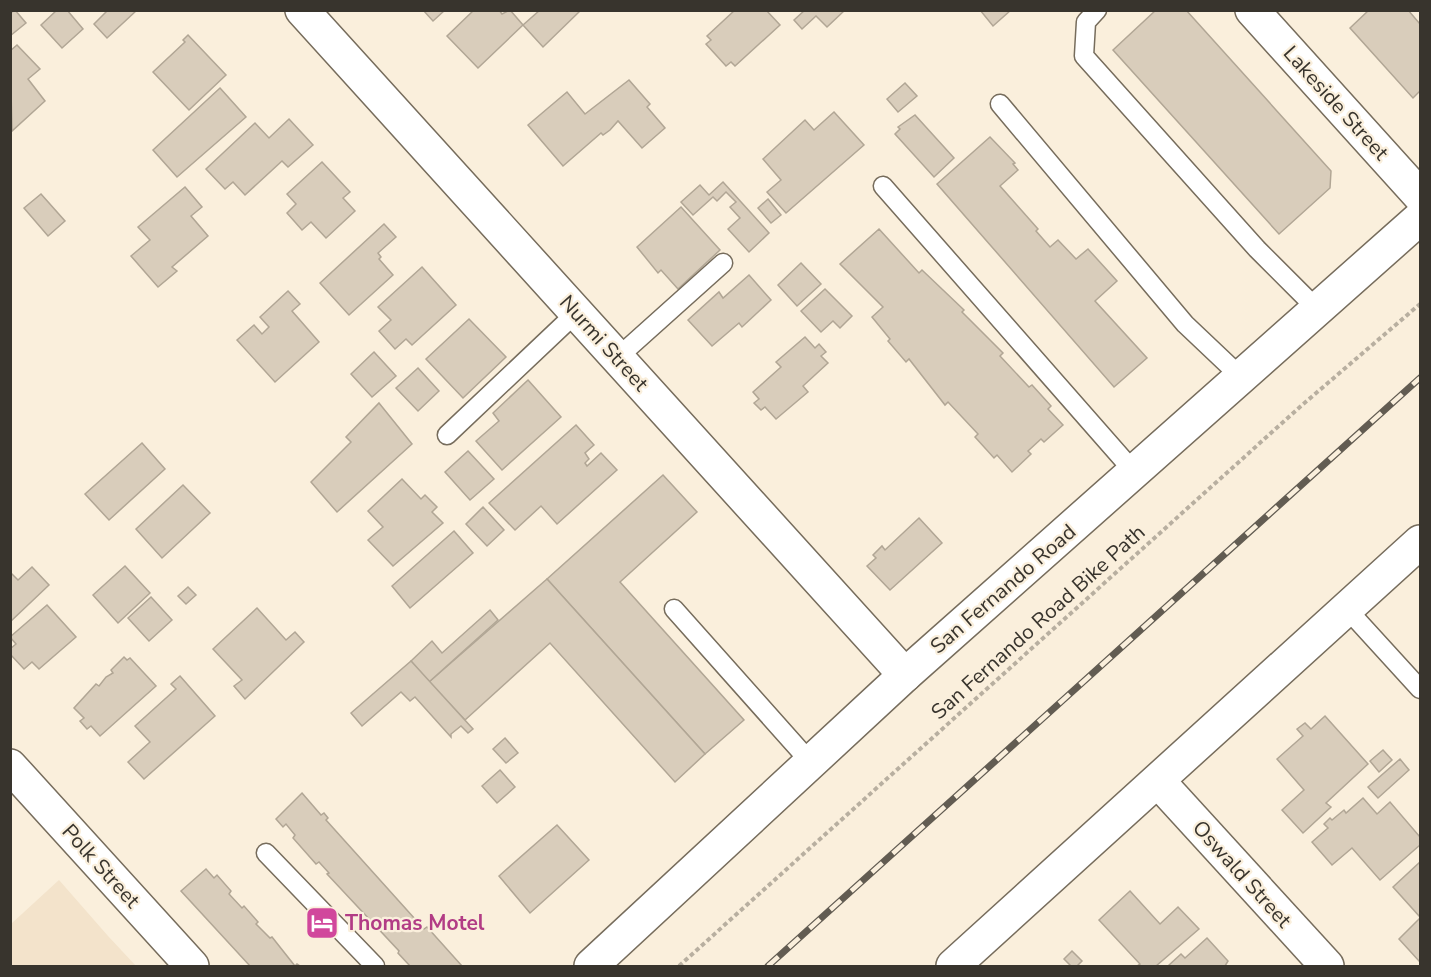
<svg xmlns="http://www.w3.org/2000/svg" width="1431" height="977" viewBox="0 0 1431 977" font-family="'Nunito Sans',sans-serif">
<rect width="100%" height="100%" fill="#faefdc"/>
<path fill="#f3e3cb" d="M59 880 108 936 136 966H11V924Z"/>
<g fill="#d9cdbb" stroke="#b1a695" stroke-width="1.5">
<path d="M15 10 26 23 10 36V13Z"/>
<path d="M57 10H67L83 29 62 48 41 25Z"/>
<path d="M108 10H137L107 38 94 24Z"/>
<path d="M423 10H445L433 21Z"/>
<path d="M474 10H499L502 14 510 10 523 25 478 68 447 36Z"/>
<path d="M540 10H581L543 47 523 25Z"/>
<path d="M735 10H766L780 25 735 66 731 62 726 66 706 44 711 40 707 36Z"/>
<path d="M805 10H845L827 27 816 16 802 29 794 20Z"/>
<path d="M980 10H1011L993 26Z"/>
<path d="M1156 10H1186L1331 171 1330 188 1279 234 1113 50Z"/>
<path d="M1369 10H1408L1420 24V91L1413 98 1350 28Z"/>
<path d="M188 35 226 75 189 110 153 72 185 42 183 40Z"/>
<path d="M17 45 40 69 28 79 45 101 12 131 10 51Z"/>
<path d="M629 80 650 104 647 107 665 128 642 148 618 121 610 130 603 135 601 133 563 166 528 125 567 92 585 114Z"/>
<path d="M905 83 917 96 898 112 887 99Z"/>
<path d="M220 88 246 117 177 177 153 150Z"/>
<path d="M834 112 864 145 786 213 767 192 781 180 763 159 805 120 814 130Z"/>
<path d="M915 115 954 158 934 177 895 134 900 129 898 127Z"/>
<path d="M289 119 313 145 288 167 282 161 245 195 233 182 225 189 206 169 255 123 269 138Z"/>
<path d="M990 137 1015 163 1013 164 1018 170 1000 186 1038 229 1036 231 1050 247 1058 240 1076 259 1088 249 1117 281 1095 301 1147 358 1114 387 937 184Z"/>
<path d="M322 162 350 192 343 198 355 211 326 238 311 222 302 230 287 213 296 204 287 194Z"/>
<path d="M723 182 769 233 749 252 728 229 740 218 730 207 736 202 726 192 717 201 713 197 693 215 681 202 700 185 709 195Z"/>
<path d="M185 187 202 207 191 216 208 236 172 267 177 271 158 287 131 256 150 240 138 227Z"/>
<path d="M41 194 65 221 48 236 24 208Z"/>
<path d="M768 199 781 215 771 223 758 208Z"/>
<path d="M681 207 720 250 678 289 661 270 658 273 637 247Z"/>
<path d="M384 224 396 237 378 253 381 257 379 259 393 275 349 315 320 283Z"/>
<path d="M879 229 919 273 922 270 964 310 962 312 1003 353 1000 356 1029 387 1032 385 1051 406 1048 409 1063 425 1044 442 1041 439 1028 451 1031 454 1012 472 997 455 994 458 975 437 978 434 948 402 945 405 909 359 906 362 888 341 890 339 872 317 883 307 840 264Z"/>
<path d="M801 263 821 284 797 306 778 285Z"/>
<path d="M422 267 456 305 412 345 406 339 395 349 379 331 391 320 378 307Z"/>
<path d="M749 275 771 300 742 327 739 323 712 346 688 320 719 292 723 298Z"/>
<path d="M825 289 852 316 840 328 833 321 821 332 801 311Z"/>
<path d="M288 291 300 304 292 311 319 342 275 382 237 340 254 325 262 334 269 327 260 317Z"/>
<path d="M469 319 506 357 463 398 426 359Z"/>
<path d="M805 337 815 348 819 344 826 352 821 356 828 363 803 386 808 392 776 419 765 407 761 410 754 403 759 399 753 392 781 367 776 362Z"/>
<path d="M374 352 396 376 372 397 351 374Z"/>
<path d="M418 368 439 391 418 411 396 388Z"/>
<path d="M528 380 561 417 502 470 476 441 499 421 493 413Z"/>
<path d="M379 403 412 444 337 512 311 482 351 442 346 437Z"/>
<path d="M576 425 594 445 585 453 589 459 585 463 587 466 601 453 617 470 557 524 541 506 515 530 489 503Z"/>
<path d="M142 443 165 469 109 520 85 494Z"/>
<path d="M468 451 494 479 470 500 445 472Z"/>
<path d="M663 475 697 512 620 582 744 720 705 754 547 579Z"/>
<path d="M402 479 421 499 425 495 437 507 432 512 443 523 393 566 368 540 383 527 368 511Z"/>
<path d="M183 485 210 513 162 558 136 529Z"/>
<path d="M483 507 504 530 487 546 466 524Z"/>
<path d="M919 518 942 543 890 590 867 566 876 558 873 555 882 546 885 550Z"/>
<path d="M454 531 473 553 410 608 392 586Z"/>
<path d="M125 566 150 593 118 623 93 595Z"/>
<path d="M32 567 49 585 10 622V572L18 580Z"/>
<path d="M547 579 705 754 675 782 550 643 465 720 429 682Z"/>
<path d="M188 587 196 595 186 604 178 596Z"/>
<path d="M151 597 172 620 149 641 128 618Z"/>
<path d="M47 605 76 637 39 669 32 662 24 669 10 654V649L16 644 10 637Z"/>
<path d="M257 608 286 640 295 632 304 642 245 699 234 686 242 680 213 649Z"/>
<path d="M490 610 498 620 429 682 411 661 432 641 442 653Z"/>
<path d="M124 657 127 660 130 658 156 686 100 736 91 726 87 729 80 721 84 718 74 708 96 684 99 686 106 677 113 673 111 670Z"/>
<path d="M411 661 473 729 468 733 461 726 451 734V737L415 697 410 701 401 692 362 726 351 713Z"/>
<path d="M180 676 215 716 144 779 128 762 150 742 135 726 176 689 171 684Z"/>
<path d="M1325 716 1368 764 1326 803 1331 807 1303 833 1282 810 1304 790 1277 759 1303 736 1297 729 1305 723 1311 729Z"/>
<path d="M505 738 518 753 506 763 493 749Z"/>
<path d="M1383 750 1392 760 1379 772 1370 761Z"/>
<path d="M1400 759 1409 770 1378 798 1368 787Z"/>
<path d="M500 770 515 787 497 803 482 786Z"/>
<path d="M302 793 321 815 324 813 328 818 326 820 424 929 427 927 462 966H410L398 953 399 951 327 874 329 873 319 862 316 864 293 838 295 835 286 824 283 827 276 819Z"/>
<path d="M1363 798 1377 814 1390 802 1420 837V845L1380 880 1352 848 1332 865 1312 842 1328 828 1324 824 1330 818 1332 820 1344 810 1346 813Z"/>
<path d="M557 825 589 860 530 913 499 876Z"/>
<path d="M1420 862V917L1393 887Z"/>
<path d="M206 869 214 878 217 875 231 891 229 894 242 908 244 906 258 922 256 924 270 938 272 937 295 966 297 964 300 966H250L181 891Z"/>
<path d="M1130 891 1160 924 1178 907 1199 929 1156 966H1137L1140 964 1099 920Z"/>
<path d="M1420 918V960L1419 961 1399 939Z"/>
<path d="M1207 938 1228 961 1225 966H1168L1181 954 1185 958Z"/>
<path d="M1072 951 1082 961 1077 966H1071L1064 959Z"/>
</g>
<g fill="none" stroke-linecap="round" stroke-linejoin="round">
<defs>
<g id="service">
<path d="M1097 10 1086 22 1084 56 1257 249 1318 310"/>
<path d="M1000 104 1185 324 1242 378"/>
<path d="M883 186 1135 473"/>
<path d="M617 358 723 263"/>
<path d="M447 435 576 313"/>
<path d="M674 609 812 764"/>
<path d="M1347 609 1420 689"/>
<path d="M266 853 375 966"/>
</g>
<g id="minor">
<path d="M302 10 905 675"/>
<path d="M1252 10 1420 196"/>
<path d="M1158 781 1327 966"/>
<path d="M953 966 1420 542"/>
</g>
<path id="tertiary" d="M10 766 192 966"/>
<path id="primary" d="M591 966 905 675 1420 218"/>
</defs>
<use href="#service" stroke="#766c5c" stroke-width="21"/>
<use href="#minor" stroke="#766c5c" stroke-width="36"/>
<use href="#tertiary" stroke="#766c5c" stroke-width="36"/>
<use href="#primary" stroke="#766c5c" stroke-width="36"/>
<path stroke="#b8afa0" stroke-width="4" stroke-dasharray="4.5 3" stroke-linecap="butt" d="M679 966 1301 406 1420 304"/>
<use href="#service" stroke="#fff" stroke-width="18"/>
<use href="#minor" stroke="#fff" stroke-width="33"/>
<use href="#tertiary" stroke="#fff" stroke-width="33"/>
<use href="#primary" stroke="#fff" stroke-width="33"/>
<defs>
<path id="rail" d="M768 966 1420 378"/>
</defs>
<use href="#rail" stroke="#625c52" stroke-width="7"/>
<use href="#rail" stroke="#faefdc" stroke-width="4.5" stroke-dasharray="14" stroke-linecap="butt"/>
</g>
<defs>
<symbol id="hotel-square" viewBox="-11 -11 22 22"><rect x="-9" y="-9" width="18" height="18" rx="4" fill="#d1479c" stroke="#faefdc"/><path d="M-6-4.5h1.5V1H6V5H4.5V3h-9V5H-6ZM-4 0a1.8 1.8 0 1 1 3.6 0ZM.5 0V-2.5h3Q6-2.5 6 0Z" fill="#fff"/></symbol>
</defs>
<g fill-rule="evenodd">
<use href="#hotel-square" x="303" y="904" width="38" height="38"/>
</g>
<g text-anchor="middle" stroke-width="4.5" stroke-linejoin="round" paint-order="stroke">
<g font-size="21" fill="#38342d" stroke="#faefdc">
<text transform="translate(1336 103) rotate(48)" y="7">Lakeside Street</text>
<text transform="translate(604 343) rotate(48)" y="7">Nurmi Street</text>
<text transform="translate(1003 589) rotate(-41)" y="7">San Fernando Road</text>
<text transform="translate(1038 622) rotate(-42)" y="7">San Fernando Road Bike Path</text>
<text transform="translate(101 866) rotate(48)" y="7">Polk Street</text>
<text transform="translate(1242 874) rotate(48)" y="7">Oswald Street</text>
</g>
<g font-size="21" font-weight="bold" fill="#b23c85" stroke="#faefdc" text-anchor="start">
<text x="345" y="930">Thomas Motel</text>
</g>
</g>
<rect width="1431" height="977" fill="none" stroke="#38342d" stroke-width="24"/>
</svg>
